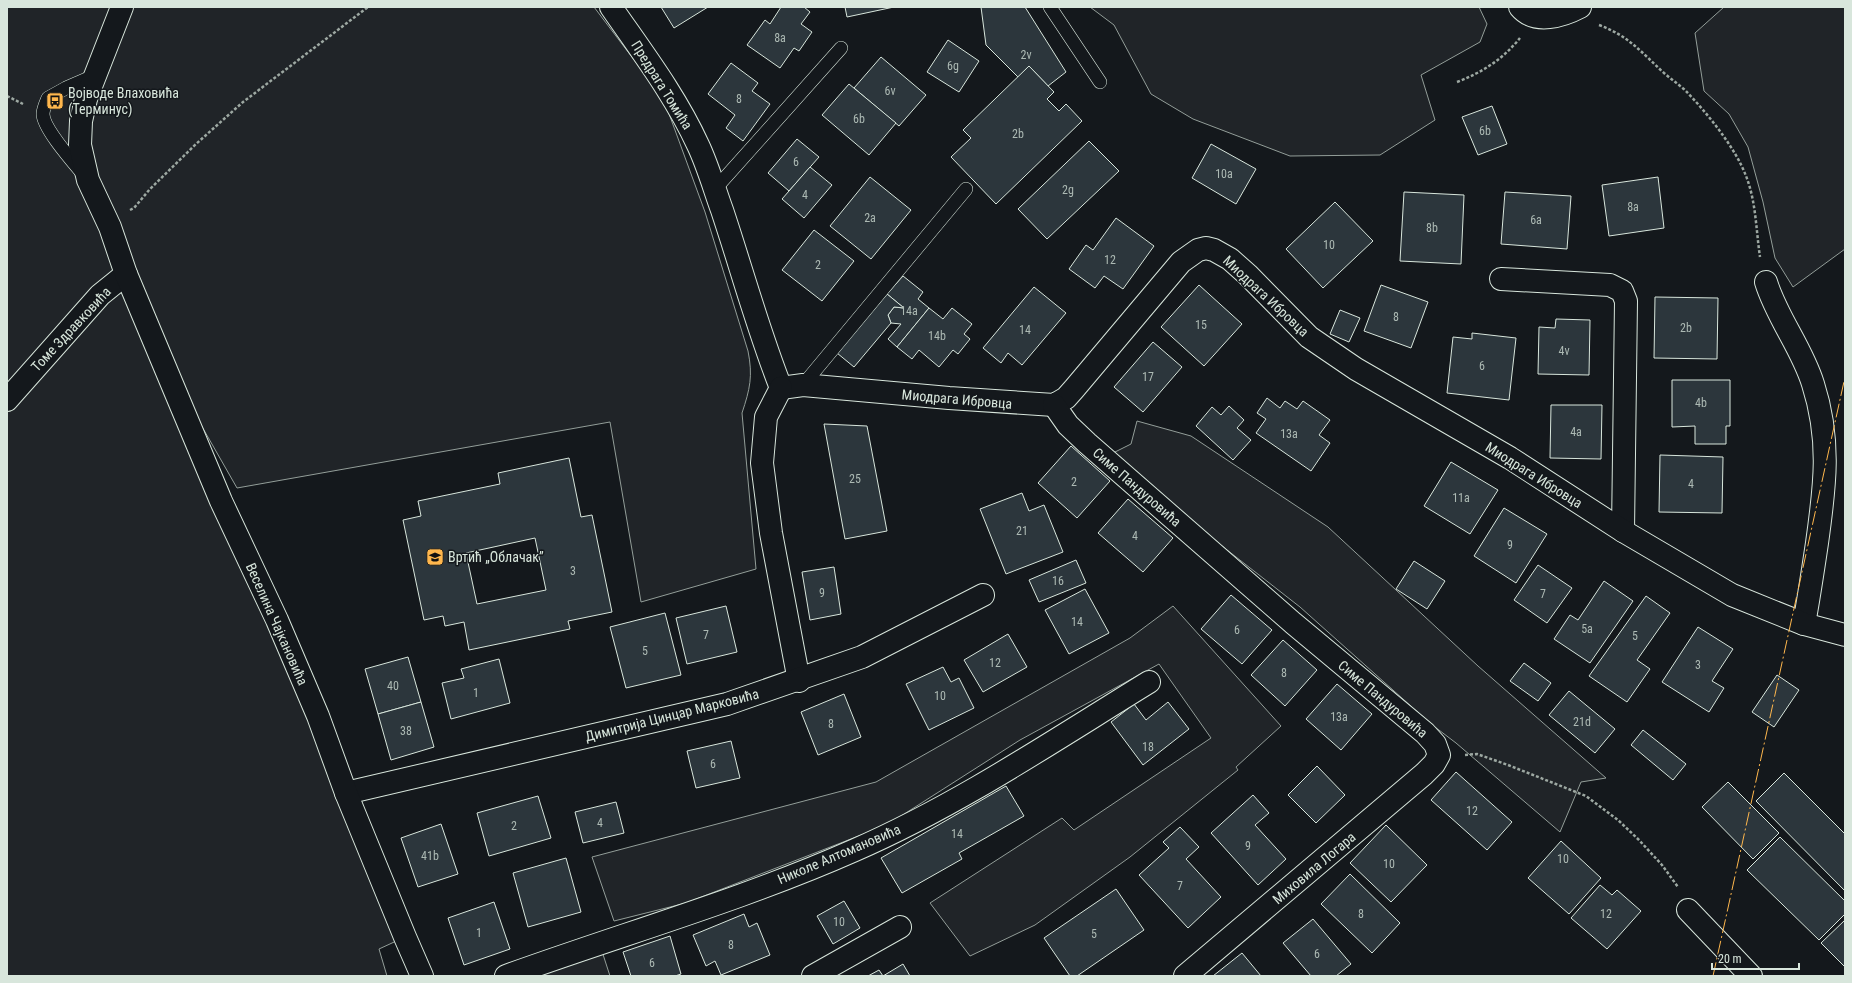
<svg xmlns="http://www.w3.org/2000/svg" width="1852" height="983" viewBox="0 0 1852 983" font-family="'Roboto Condensed',sans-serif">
<rect width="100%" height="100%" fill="#14181c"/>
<g fill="#202428" stroke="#939e99">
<path d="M7 7H594L644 73 668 111 705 212 748 351C753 376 750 389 742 413L756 569 641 602 610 422 237 488 156 346 405 937 379 949 387 976H7Z"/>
<path d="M1090 7H1479L1487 24 1480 42 1421 75 1435 120 1380 155 1290 156 1193 119 1151 94 1114 25Z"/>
<path d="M1724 7H1845V249L1793 287 1775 258 1763 202 1748 147 1729 114 1704 91 1695 33Z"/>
<path d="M1137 421 1191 436 1328 527 1478 666 1606 778 1581 782 1560 832 1456 743 1431 724 1300 607 1213 539 1110 453 1115 452 1131 444Z"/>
<path d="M1173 606 1281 726 1236 767 1238 770 1130 857 1035 925 970 956 930 903 1062 818 1074 830 1211 738 1159 664 1020 740 887 825 686 903 614 921 592 857 876 782 1130 638Z"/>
<path d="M599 942 610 976H506Z"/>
</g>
<g fill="#2c363c" stroke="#d8e6dc" fill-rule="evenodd">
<path d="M661 7H708L674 28Z"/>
<path d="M781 7H804L810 12 801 24 812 32 799 51 794 48 780 68 747 45 765 20 770 24Z"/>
<path d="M845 7H894L847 17Z"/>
<path d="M981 7H1025L1066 72 1048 86 1029 66 1018 77 986 45Z"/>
<path d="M948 40 979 61 959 92 927 72Z"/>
<path d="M881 57 926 95 899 126 854 88Z"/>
<path d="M731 63 758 83 752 91 770 104 743 141 726 128 735 115 708 94Z"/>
<path d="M1029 66 1054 92 1047 99 1059 111 1066 104 1082 121 996 204 951 157 971 138 963 130Z"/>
<path d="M849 84 896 123 869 155 822 115Z"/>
<path d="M1492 106 1507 144 1478 155 1462 117Z"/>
<path d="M797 139 819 157 789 191 768 173Z"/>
<path d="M1089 141 1119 171 1047 239 1018 209Z"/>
<path d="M1211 144 1256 169 1236 204 1192 178Z"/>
<path d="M810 167 832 185 804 218 782 199Z"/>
<path d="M870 177 911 210 871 259 830 226Z"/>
<path d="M1658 177 1664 228 1609 236 1602 185Z"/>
<path d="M1404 192 1464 195 1461 264 1400 261Z"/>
<path d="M1505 192 1571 196 1567 249 1501 244Z"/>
<path d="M1335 202 1373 241 1323 288 1286 249Z"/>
<path d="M1116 218 1154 246 1123 289 1104 276 1095 288 1069 269 1086 245 1093 250Z"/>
<path d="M814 230 854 261 822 301 782 270Z"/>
<path d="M903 276 923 292 918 299 929 308 897 347 888 339 901 324 891 323 888 315 894 307 904 308 887 294Z"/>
<path d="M1199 285 1242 324 1204 366 1161 327Z"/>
<path d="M1381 285 1428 302 1411 348 1364 331Z"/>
<path d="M1034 287 1066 313 1022 365 1008 353 1001 363 983 348Z"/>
<path d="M887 294 904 308 894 307 888 315 891 323 854 367 837 353Z"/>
<path d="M1655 297 1718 298 1717 359 1654 358Z"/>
<path d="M929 308 943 319 952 308 972 324 964 334 970 339 958 354 953 350 939 367 919 350 912 359 897 347Z"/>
<path d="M1340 310 1360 318 1349 342 1330 334Z"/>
<path d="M1556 319 1590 320 1589 375 1538 374 1539 327 1555 328Z"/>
<path d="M1472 333 1516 338 1509 400 1447 393 1453 337 1472 339Z"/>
<path d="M1153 342 1182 367 1143 412 1114 387Z"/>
<path d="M1672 380H1730V426H1726V444H1695V426L1672 427Z"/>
<path d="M1267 398 1280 408 1285 401 1297 409 1303 401 1330 420 1319 435 1330 443 1311 471 1256 433 1266 419 1257 413Z"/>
<path d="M1551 405H1602L1601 459 1550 458Z"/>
<path d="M1229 406 1244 420 1237 428 1251 440 1233 460 1196 426 1212 407 1221 415Z"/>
<path d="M824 424 867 426 887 531 845 539Z"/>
<path d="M1071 446 1110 481 1077 518 1038 483Z"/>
<path d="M1660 455 1723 457 1722 513 1659 512Z"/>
<path d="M569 458 581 517 592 515 612 612 568 621 570 629 469 650 464 622 445 626 443 616 424 620 403 520 421 516 418 501 500 484 498 473ZM535 538 546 590 477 604 466 553Z"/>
<path d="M1451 462 1498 490 1470 534 1424 506Z"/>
<path d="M1022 493 1029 511 1044 505 1063 552 1006 574 980 509Z"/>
<path d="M1128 499 1173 538 1143 572 1098 533Z"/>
<path d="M1504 508 1547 534 1516 583 1474 556Z"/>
<path d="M1076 560 1086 583 1039 602 1029 580Z"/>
<path d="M1414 561 1445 581 1427 609 1396 589Z"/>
<path d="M1538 565 1572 588 1547 623 1514 600Z"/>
<path d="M834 567 841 614 810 620 802 572Z"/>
<path d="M1604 581 1633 601 1590 663 1554 639 1570 615 1578 620Z"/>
<path d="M1085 589 1109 633 1069 654 1045 610Z"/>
<path d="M1231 595 1272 630 1242 664 1201 629Z"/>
<path d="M1646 596 1670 613 1637 660 1650 669 1627 702 1589 676Z"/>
<path d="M726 606 737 652 687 664 676 618Z"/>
<path d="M665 613 681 675 626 688 610 627Z"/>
<path d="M1698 627 1733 649 1712 681 1724 688 1709 712 1662 682Z"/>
<path d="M1008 634 1027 667 983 692 964 660Z"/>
<path d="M1283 640 1317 670 1285 706 1251 675Z"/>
<path d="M408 657 421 702 378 714 365 669Z"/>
<path d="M499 659 510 703 451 719 442 683 464 678 461 669Z"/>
<path d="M1524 663 1551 683 1538 701 1510 681Z"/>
<path d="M943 667 951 682 959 678 974 708 929 730 906 684Z"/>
<path d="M1777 675 1799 690 1774 727 1752 712Z"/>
<path d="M1337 684 1372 714 1341 750 1306 719Z"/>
<path d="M1569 691 1615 729 1595 753 1549 715Z"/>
<path d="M844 694 861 737 818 755 801 712Z"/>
<path d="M421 702 434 747 391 760 378 714Z"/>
<path d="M1168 702 1189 729 1143 765 1111 722 1134 704 1146 720Z"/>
<path d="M1643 730 1686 764 1673 780 1631 745Z"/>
<path d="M731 741 740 778 696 788 687 751Z"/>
<path d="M1317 766 1345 795 1316 823 1288 795Z"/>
<path d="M1456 772 1512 822 1487 850 1431 800Z"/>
<path d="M1784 773 1845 834V891L1756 801Z"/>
<path d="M1728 782 1779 833 1753 859 1702 807Z"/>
<path d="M1006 786 1024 816 959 853 962 859 902 893 881 858Z"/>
<path d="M1253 795 1269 813 1255 825 1286 859 1258 885 1211 833Z"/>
<path d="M538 796 551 838 489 856 477 813Z"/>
<path d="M616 802 624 833 583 843 575 812Z"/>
<path d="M441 824 458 874 418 887 401 838Z"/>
<path d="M1386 825 1427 865 1391 902 1350 863Z"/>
<path d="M1180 827 1199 847 1186 859 1221 897 1188 928 1139 875 1169 848 1163 842Z"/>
<path d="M1780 837 1845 901V914L1819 940 1747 870Z"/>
<path d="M1561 841 1601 878 1569 914 1528 878Z"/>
<path d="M566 858 581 912 528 927 513 873Z"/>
<path d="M1350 874 1400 923 1372 953 1321 904Z"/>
<path d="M1600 885 1612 895 1617 890 1641 911 1607 949 1571 918Z"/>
<path d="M1116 889 1144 930 1077 976H1070L1044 938Z"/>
<path d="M844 901 860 928 833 944 817 916Z"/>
<path d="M494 902 510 949 464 965 448 918Z"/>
<path d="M744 914 749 927 757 923 770 955 721 975 715 961 706 966 693 935Z"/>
<path d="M1313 919 1351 964 1336 976H1311L1283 943Z"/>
<path d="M1845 920V967L1821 943Z"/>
<path d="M670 936 681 974 675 976H631L623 952Z"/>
<path d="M1242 953 1261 976H1213Z"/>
<path d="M903 964 910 976H883Z"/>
<path d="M879 970 883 976H868Z"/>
</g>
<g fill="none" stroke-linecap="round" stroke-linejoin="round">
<defs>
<g id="service">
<path d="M1050 7 1100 82"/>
<path d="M83 174C73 162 43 128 43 114 43 109 46 103 48 98L66 88 96 75"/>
<path d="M715 189 841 48"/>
<path d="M803 385 966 189"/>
</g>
<g id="minor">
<path d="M611 7C642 52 675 95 698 145 708 166 714 188 722 210 742 270 758 330 781 388"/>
<path d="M1520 7C1535 25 1563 16 1580 7"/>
<path d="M1501 279 1610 285 1622 291 1626 301 1623 531"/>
<path d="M1766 282C1777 318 1802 348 1813 384 1831 440 1825 486 1817 543 1813 570 1809 597 1804 624"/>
<path d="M781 388 803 385 949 398 1054 405 1066 398 1074 389 1181 262 1198 250 1206 248 1214 250 1230 259 1248 275 1309 337 1356 369 1510 458 1623 531 1732 595 1804 624 1845 635"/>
<path d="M781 388 766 417 762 463 771 533 799 681"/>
<path d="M7 400 100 295 126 274"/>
<path d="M1054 405 1068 425 1087 443 1293 623 1425 733 1435 744 1439 755 1434 764 1424 774 1185 976"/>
<path d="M346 793 727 704 862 657 983 595"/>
<path d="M1688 910 1751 976"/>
<path d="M506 976C622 934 742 900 855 850 958 805 1053 741 1149 682"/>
<path d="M813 976 900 927"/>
</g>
<path id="tertiary" d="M122 7 86 99 81 121 80 145 88 180 110 227 126 274 221 501 277 620 318 716 346 793 405 937 422 976"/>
</defs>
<use href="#service" stroke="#d8e6dc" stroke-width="14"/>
<use href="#minor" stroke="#d8e6dc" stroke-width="24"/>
<use href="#tertiary" stroke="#d8e6dc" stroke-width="24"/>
<g stroke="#9da8a2" stroke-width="2.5" stroke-dasharray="3 2" stroke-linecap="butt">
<path d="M1599 25C1629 36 1641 52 1664 73 1671 79 1678 84 1685 90 1707 113 1735 147 1746 176 1756 201 1756 230 1760 257"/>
<path d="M1457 82C1483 72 1503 59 1520 38"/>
<path d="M7 96 23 104"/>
<path d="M130 210 134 208 150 189 196 144 243 102 368 7"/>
<path d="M1465 755 1477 754 1508 765 1586 796 1618 820 1639 840 1662 865 1678 887"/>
</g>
<use href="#service" stroke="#14181c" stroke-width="13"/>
<use href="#minor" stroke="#14181c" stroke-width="22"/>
<use href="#tertiary" stroke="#14181c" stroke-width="22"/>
<path stroke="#ffb74d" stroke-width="1" stroke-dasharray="14 3 2 3" stroke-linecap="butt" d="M1713 976 1845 377"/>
</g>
<defs>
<symbol id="bus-square" viewBox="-11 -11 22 22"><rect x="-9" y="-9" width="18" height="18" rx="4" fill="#ffb74d" stroke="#14181c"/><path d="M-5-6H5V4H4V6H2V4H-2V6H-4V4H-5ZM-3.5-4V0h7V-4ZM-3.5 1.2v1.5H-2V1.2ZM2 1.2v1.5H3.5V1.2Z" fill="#111"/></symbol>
<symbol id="school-square" viewBox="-11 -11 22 22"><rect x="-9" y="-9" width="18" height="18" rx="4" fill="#ffb74d" stroke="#14181c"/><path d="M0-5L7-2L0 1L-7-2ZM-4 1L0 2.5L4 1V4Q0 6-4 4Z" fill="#111"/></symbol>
</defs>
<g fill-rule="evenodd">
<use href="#bus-square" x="45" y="91" width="20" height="20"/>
<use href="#school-square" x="425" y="547" width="20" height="20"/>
</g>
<g text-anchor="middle" stroke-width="3" stroke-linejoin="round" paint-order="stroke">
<g font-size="12" fill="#adbab4">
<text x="780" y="42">8a</text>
<text x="1026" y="59">2v</text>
<text x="953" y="70">6g</text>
<text x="890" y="95">6v</text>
<text x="739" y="103">8</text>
<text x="859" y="123">6b</text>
<text x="1485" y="135">6b</text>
<text x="1018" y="138">2b</text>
<text x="796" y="166">6</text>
<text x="1224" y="178">10a</text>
<text x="1068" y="194">2g</text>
<text x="805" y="199">4</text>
<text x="1633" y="211">8a</text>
<text x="870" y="222">2a</text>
<text x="1536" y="224">6a</text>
<text x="1432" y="232">8b</text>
<text x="1329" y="249">10</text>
<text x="1110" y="264">12</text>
<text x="818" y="269">2</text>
<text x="909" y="315">14a</text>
<text x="1396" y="321">8</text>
<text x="1201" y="329">15</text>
<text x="1686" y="332">2b</text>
<text x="1025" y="334">14</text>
<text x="937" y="340">14b</text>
<text x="1564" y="355">4v</text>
<text x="1482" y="370">6</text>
<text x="1148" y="381">17</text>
<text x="1701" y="407">4b</text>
<text x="1576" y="436">4a</text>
<text x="1289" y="438">13a</text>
<text x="855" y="483">25</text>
<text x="1074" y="486">2</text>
<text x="1691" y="488">4</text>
<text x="1461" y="502">11a</text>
<text x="1022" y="535">21</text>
<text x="1135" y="540">4</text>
<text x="1510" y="549">9</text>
<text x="573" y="575">3</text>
<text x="1058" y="585">16</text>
<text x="822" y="597">9</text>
<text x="1543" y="598">7</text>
<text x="1077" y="626">14</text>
<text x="1587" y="633">5a</text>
<text x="1237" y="634">6</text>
<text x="706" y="639">7</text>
<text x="1635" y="640">5</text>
<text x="645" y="655">5</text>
<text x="995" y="667">12</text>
<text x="1698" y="669">3</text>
<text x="1284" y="677">8</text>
<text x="393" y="690">40</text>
<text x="476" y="697">1</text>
<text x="940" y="700">10</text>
<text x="1339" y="721">13a</text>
<text x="1582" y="726">21d</text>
<text x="831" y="728">8</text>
<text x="406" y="735">38</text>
<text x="1148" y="751">18</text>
<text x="713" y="768">6</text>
<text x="1472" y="815">12</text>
<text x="600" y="827">4</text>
<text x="514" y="830">2</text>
<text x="957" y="838">14</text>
<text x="1248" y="850">9</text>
<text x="430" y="860">41b</text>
<text x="1563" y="863">10</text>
<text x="1389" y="868">10</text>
<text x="1180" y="890">7</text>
<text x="1361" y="918">8</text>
<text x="1606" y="918">12</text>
<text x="839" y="926">10</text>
<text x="479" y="937">1</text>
<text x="1094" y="938">5</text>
<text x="731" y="949">8</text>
<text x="1317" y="958">6</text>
<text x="652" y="967">6</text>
</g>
<g font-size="14" fill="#d8e6dc" stroke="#14181c">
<text transform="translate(662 85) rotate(58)" y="5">Предрага Томића</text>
<text transform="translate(1266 296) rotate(43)" y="5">Миодрага Ибровца</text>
<text transform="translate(71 329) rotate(-47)" y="5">Томе Здравковића</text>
<text transform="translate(957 399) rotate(5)" y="5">Миодрага Ибровца</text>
<text transform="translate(1534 475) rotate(32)" y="5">Миодрага Ибровца</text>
<text transform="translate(1137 487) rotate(41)" y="5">Симе Пандуровића</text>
<text transform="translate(277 624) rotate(66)" y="5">Веселина Чајкановића</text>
<text transform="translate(1383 699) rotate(40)" y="5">Симе Пандуровића</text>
<text transform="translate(672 715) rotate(-14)" y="5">Димитрија Цинцар Марковића</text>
<text transform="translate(839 854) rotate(-23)" y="5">Николе Алтомановића</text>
<text transform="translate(1314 868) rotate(-40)" y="5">Миховила Логара</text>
</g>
<g font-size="14" fill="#d8e6dc" stroke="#14181c" text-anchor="start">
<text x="68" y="98">Војводе Влаховића<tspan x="68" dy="16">(Терминус)</tspan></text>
<text x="448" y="562">Вртић „Облачак”</text>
</g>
</g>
<rect width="1852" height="983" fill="none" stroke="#d8e6dc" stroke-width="16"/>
<path d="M1712 963v6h87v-6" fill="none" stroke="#d8e6dc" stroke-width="2"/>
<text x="1718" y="963" font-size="12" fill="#d8e6dc" stroke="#14181c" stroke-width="3" paint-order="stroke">20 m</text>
</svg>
